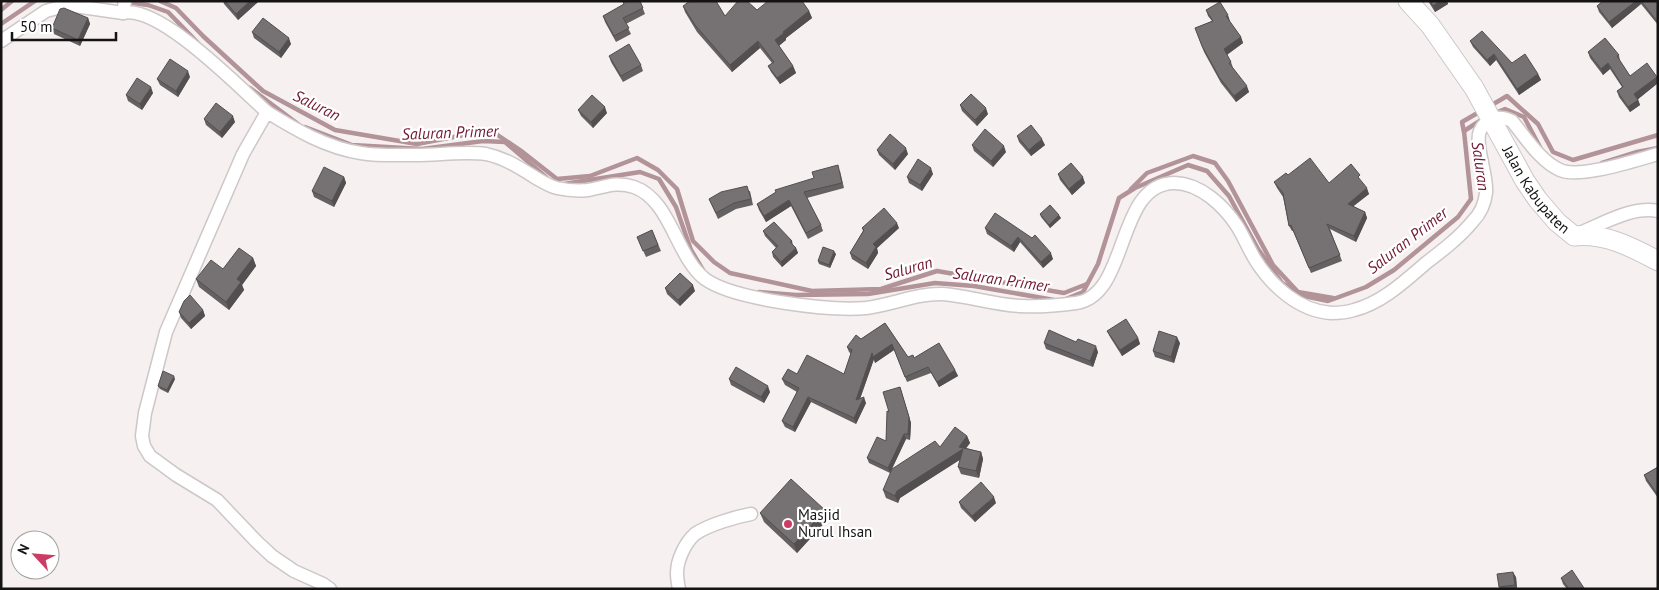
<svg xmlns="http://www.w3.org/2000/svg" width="1659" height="590" viewBox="0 0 1659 590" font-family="'PT Sans',sans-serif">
<rect width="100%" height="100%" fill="#f6f0f1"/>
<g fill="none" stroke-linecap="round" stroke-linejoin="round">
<g stroke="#b29398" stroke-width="4.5">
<path d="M160 1 176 8 203 36 263 91 335 130 417 144 490 130 520 150 557 179 590 176 637 158 658 170 677 189 693 241 714 262 730 273 812 291 881 289 937 271 1064 293 1087 284"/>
<path d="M126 2 148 5 168 12 197 42"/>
<path d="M1 10 12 1"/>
<path d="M1 24 35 1"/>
<path d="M250 88 298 124"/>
<path d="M1490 106 1507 96 1538 124 1553 152 1573 160 1658 135"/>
<path d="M1493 114 1505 109 1524 117 1541 149"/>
<path d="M305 127 352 145 422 149 483 141 505 142 547 178"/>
<path d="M1464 132 1462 122 1481 111"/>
<path d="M1602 163 1637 152 1658 148"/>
<path d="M564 184 640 172 659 179 676 207 691 250 703 270"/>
<path d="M1131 189 1147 173 1193 156 1215 163 1228 181 1273 265 1298 292 1333 298"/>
<path d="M759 292 796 295 868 294 935 283 974 286 1054 300"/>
<path d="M1066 299 1083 292 1098 264 1119 198 1135 188 1188 165 1207 171 1229 196 1258 249 1282 283 1304 296 1328 301 1366 287 1394 270 1458 217 1471 199 1464 131 1486 117"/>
</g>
<defs>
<g id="street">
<path d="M125 1 123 13C159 4 240 88 267 112"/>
<path d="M1 41 46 11 68 5 123 13"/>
<path d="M1580 233C1604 223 1632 206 1658 211"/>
<path d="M330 589 323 584 294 571 272 556 257 542 217 500 176 475 150 456 144 446 142 436 145 413 166 332 243 154 267 112C296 130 327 148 361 153 378 156 398 155 416 155 439 155 463 151 486 154 505 158 520 168 536 178 543 182 549 186 557 188 566 190 579 191 588 190 605 187 616 181 634 187 671 200 676 257 705 279 734 300 830 311 866 308 892 305 917 293 943 294 969 296 995 305 1021 306 1036 307 1061 305 1076 303 1130 295 1115 184 1174 183 1200 183 1224 206 1237 226 1244 237 1249 250 1256 261 1272 286 1299 311 1331 313 1337 313 1348 312 1354 310 1382 303 1405 281 1426 263 1443 250 1460 237 1473 221 1480 214 1485 203 1486 193 1488 176 1474 144 1480 131 1486 117 1500 115 1512 121 1526 138 1540 161 1560 170 1580 179 1636 160 1658 154"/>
<path d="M679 589C678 584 677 578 677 573 677 560 685 543 695 534 708 525 735 517 751 514"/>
</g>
<g id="secondary">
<path id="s1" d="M1408 1 1430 25 1474 88 1525 181 1538 200 1557 222 1574 236C1605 233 1632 247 1658 261"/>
</g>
</defs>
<use href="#street" stroke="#cdc7c8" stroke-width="15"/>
<use href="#secondary" stroke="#cdc7c8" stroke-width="21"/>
<use href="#street" stroke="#fff" stroke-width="12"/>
<use href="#secondary" stroke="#fff" stroke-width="19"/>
</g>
<g fill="#656162">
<path d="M223 1H258V2L238 20 224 4Z"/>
<path d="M622 1H640L645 14 626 24 631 34 616 42 605 22 603 16 624 4Z"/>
<path d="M1428 1H1447L1448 4 1435 12Z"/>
<path d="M1603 1H1658V25L1641 4 1612 28 1599 12 1597 6Z"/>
<path d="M683 6 725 16 757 10 809 11 812 18 786 38V40L779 46 793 66 796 73 780 84 771 72 768 66 772 63 760 48 732 72 697 32 685 12Z"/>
<path d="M1206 10 1230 21 1229 22 1241 37 1243 43 1227 55 1231 62 1233 68 1249 92 1236 102 1221 83 1204 52 1195 28 1212 21 1208 16Z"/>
<path d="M88 18 90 24 80 46 54 34 52 28Z"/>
<path d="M252 32 291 44 281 58 254 38Z"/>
<path d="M1470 41 1512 63 1538 74 1541 80 1519 95 1496 60 1490 66 1473 47Z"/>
<path d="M1588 52 1619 55 1620 61 1630 76 1658 79V83L1638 99 1640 105 1630 112 1619 97 1617 91 1622 87 1610 69 1603 75 1590 58Z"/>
<path d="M609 56 641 65 643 71 623 82 611 62Z"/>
<path d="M190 77 178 97 160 85 157 79Z"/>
<path d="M153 93 142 110 128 101 126 95Z"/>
<path d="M960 105 988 114 977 126 962 111Z"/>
<path d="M578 110 607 113 593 128 581 116Z"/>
<path d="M204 119 235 122 222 138 206 125Z"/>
<path d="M1017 136 1045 145 1031 156 1019 142Z"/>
<path d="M972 145 1006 152 993 167 974 151Z"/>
<path d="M877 150 908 154 895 170 879 155Z"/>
<path d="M840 171 844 188 807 198 821 225 823 231 808 239 791 206 766 222 759 210 757 204Z"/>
<path d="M933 174 922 191 909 183 907 177Z"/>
<path d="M1058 174 1085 183 1072 195 1060 180Z"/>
<path d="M344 177 346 183 334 207 314 197 312 191Z"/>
<path d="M1361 181 1369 194 1353 206 1365 212 1367 218 1356 242 1330 229 1342 261 1311 273 1293 231H1292L1289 226 1283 197 1277 188 1274 182 1329 183 1362 181Z"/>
<path d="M750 191 753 205 736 209 718 219 709 199Z"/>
<path d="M1040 214 1061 218 1050 228 1041 217Z"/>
<path d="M862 228H899L877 248 878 253 868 269 852 259 850 253 863 231Z"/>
<path d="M985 228 1032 238 1053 259 1043 268 1020 242 1014 252 987 234Z"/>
<path d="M652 230 661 251 646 257 637 237Z"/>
<path d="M763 231 792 241 793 245 796 248 798 253 782 267 773 257 772 252 776 248 765 236Z"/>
<path d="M836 254 830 268 819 264 818 261Z"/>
<path d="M253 258 256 266 242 285 244 290 229 310 199 287 196 279Z"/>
<path d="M665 288 695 291 680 306 667 294Z"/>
<path d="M203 310 205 316 191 329 181 318 179 312Z"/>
<path d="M885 323 908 357 955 370 958 376 939 387 931 373 907 382 894 350 875 363 874 359 860 398 866 403 856 424 811 402 795 432 785 427 782 421 797 392 785 385 782 379 797 374H844L851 354 849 352 847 347 861 339Z"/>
<path d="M1107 331 1138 338 1140 344 1122 356 1110 337Z"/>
<path d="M1044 343 1098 352 1093 367 1046 349Z"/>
<path d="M1180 343 1174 363 1155 357 1153 351Z"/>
<path d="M175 379 168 393 160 389 158 386Z"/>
<path d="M729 379 770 392 764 403 731 385Z"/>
<path d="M900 387 911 423 910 440 906 439 890 473 869 463 867 458 886 441 889 412Z"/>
<path d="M967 436 970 443 966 448 981 452 983 459 979 478 961 474 958 467 960 459 900 498 898 503 886 498 883 490 940 447Z"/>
<path d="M1658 467V498L1646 481 1644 475Z"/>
<path d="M959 502 996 503 975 522 961 508Z"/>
<path d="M760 513 828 519 797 553 764 522Z"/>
<path d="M1516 577 1517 589H1499V587Z"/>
<path d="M1561 578 1585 589H1567L1563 584Z"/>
</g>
<g fill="#534f50">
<path d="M250 1 258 2 238 20 236 14Z"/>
<path d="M1440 1H1447L1448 4 1435 12 1433 6Z"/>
<path d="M1636 1H1640L1641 4 1612 28 1609 22Z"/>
<path d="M809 11 812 18 786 38V40L777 47 775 40 783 32Z"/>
<path d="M1228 15 1230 21 1228 22 1226 16Z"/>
<path d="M88 18 90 24 80 46 78 40Z"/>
<path d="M1241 37 1243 43 1226 55 1224 49Z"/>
<path d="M289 38 291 44 281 58 279 52Z"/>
<path d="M758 41 760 48 732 72 730 65Z"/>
<path d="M1494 54 1496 60 1490 66 1487 60Z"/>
<path d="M1608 63 1610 69 1603 75 1601 69Z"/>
<path d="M793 66 796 73 780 84 777 78Z"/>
<path d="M188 71 190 77 178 97 176 91Z"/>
<path d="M1538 74 1541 80 1519 95 1517 89Z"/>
<path d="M1657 77 1658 83 1637 100 1634 94Z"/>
<path d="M1247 86 1249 92 1236 102 1234 96Z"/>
<path d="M151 87 153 93 142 110 140 104Z"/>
<path d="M1638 100 1640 105 1630 112 1628 107Z"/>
<path d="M605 107 607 113 593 128 591 122Z"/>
<path d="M986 108 988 114 977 126 975 120Z"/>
<path d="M233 116 235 122 222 138 220 132Z"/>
<path d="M1042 139 1045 145 1031 156 1029 150Z"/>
<path d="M1004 146 1006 152 993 167 991 161Z"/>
<path d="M906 148 908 154 895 170 893 164Z"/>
<path d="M931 168 933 174 922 191 920 185Z"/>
<path d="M344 177 346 183 334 207 332 201Z"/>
<path d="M1083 177 1085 183 1072 195 1069 189Z"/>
<path d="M1367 188 1369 194 1350 209 1348 204Z"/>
<path d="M789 200 791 206 766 222 764 216Z"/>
<path d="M1365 212 1367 218 1356 242 1354 236Z"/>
<path d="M1059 215 1061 218 1050 228 1049 225Z"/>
<path d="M897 223 899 228 877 248 878 253 868 269 866 263 873 244Z"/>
<path d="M1018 237 1020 242 1014 252 1011 246Z"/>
<path d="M796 248 798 253 782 267 781 262Z"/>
<path d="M834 251 836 254 830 268 829 265Z"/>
<path d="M1051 253 1053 259 1043 268 1041 262Z"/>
<path d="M253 258 256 266 242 285 244 290 229 310 226 302 237 279Z"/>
<path d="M693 285 695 291 680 306 678 300Z"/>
<path d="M203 310 205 316 191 329 189 323Z"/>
<path d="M1177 337 1180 343 1174 363 1171 357Z"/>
<path d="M1138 338 1140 344 1122 356 1120 350Z"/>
<path d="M892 344 894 350 875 363 874 359 858 405 856 400 872 353Z"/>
<path d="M1096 346 1098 352 1093 367 1090 361Z"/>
<path d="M955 370 958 376 939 387 937 382Z"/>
<path d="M174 376 175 379 168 393 167 390Z"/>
<path d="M768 386 770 392 764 403 761 397Z"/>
<path d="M900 387 911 423 910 440 908 434Z"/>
<path d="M808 397 811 402 795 432 793 427Z"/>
<path d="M864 397 866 403 856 424 854 418Z"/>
<path d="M904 434 906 439 890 473 888 468Z"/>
<path d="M967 436 970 443 964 451 966 456 900 498 898 503 895 496 897 491 959 447Z"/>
<path d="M981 452 983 459 979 478 976 471Z"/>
<path d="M994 497 996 503 975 522 972 516Z"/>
<path d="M825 510 828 519 797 553 794 544Z"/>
<path d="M1513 572 1516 577 1517 589 1515 585Z"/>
</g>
<g fill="#767172" stroke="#534f50">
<path d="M225 1H250L236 14Z"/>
<path d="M623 1H640L643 8 623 18 629 28 614 36 603 16 624 4Z"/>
<path d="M690 1H716L725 16 738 1H747L757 10 768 1H802L809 11 783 32 784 33 775 40 793 66 777 78 768 66 774 62 758 41 730 65 695 25 683 6Z"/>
<path d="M1430 1H1440L1433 6Z"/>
<path d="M1603 1H1636L1609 22 1597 6Z"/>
<path d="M1641 1H1658V20L1657 21Z"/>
<path d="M1220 2 1228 15 1226 16 1241 37 1224 49 1231 62 1229 63 1247 86 1234 96 1219 77 1202 46 1195 28 1213 21 1206 10Z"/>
<path d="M64 8 88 18 78 40 52 28 60 9Z"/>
<path d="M263 18 289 38 279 52 252 32Z"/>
<path d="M1482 31 1512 63 1525 54 1538 74 1517 89 1494 54 1487 60 1470 41Z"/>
<path d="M1605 38 1619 55 1617 56 1630 76 1647 63 1657 77 1634 94 1638 100 1628 107 1617 91 1623 87 1608 63 1601 69 1588 52Z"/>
<path d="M629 44 641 65 621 76 609 56Z"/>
<path d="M170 59 188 71 176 91 157 79Z"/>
<path d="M137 78 151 87 140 104 126 95Z"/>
<path d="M971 94 986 108 975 120 960 105Z"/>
<path d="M592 95 605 107 591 122 578 110Z"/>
<path d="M216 103 233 116 220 132 204 119Z"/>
<path d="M1031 125 1042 139 1029 150 1017 136Z"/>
<path d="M985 129 1004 146 991 161 972 145Z"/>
<path d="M890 134 906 148 893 164 877 150Z"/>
<path d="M1310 158 1329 183 1351 164 1360 175 1358 177 1367 188 1348 204 1365 212 1354 236 1327 224 1340 255 1309 268 1291 225 1289 226 1283 193 1274 182 1286 173 1288 175Z"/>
<path d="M918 159 931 168 920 185 907 177Z"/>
<path d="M1071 163 1083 177 1069 189 1058 174Z"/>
<path d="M838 165 842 183 804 192 821 225 806 233 789 200 764 216 757 204 776 192 775 190 814 178 812 172Z"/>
<path d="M324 167 344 177 332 201 312 191Z"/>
<path d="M747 186 751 199 734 203 716 213 709 199 721 192Z"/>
<path d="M1050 205 1059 215 1049 225 1040 214Z"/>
<path d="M884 208 897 223 873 244 876 247 866 263 850 253 864 230 862 228Z"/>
<path d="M995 213 1032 238 1035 235 1051 253 1041 262 1018 237 1011 246 985 228Z"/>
<path d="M774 222 792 241 790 242 796 248 781 262 772 252 778 246 763 231Z"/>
<path d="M652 230 658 245 643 251 637 237Z"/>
<path d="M823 247 834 251 829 265 818 261Z"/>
<path d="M239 248 253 258 237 279 241 282 226 302 196 279 211 260 223 269Z"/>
<path d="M680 273 693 285 678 300 665 288Z"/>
<path d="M190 295 203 310 189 323 179 312 184 301Z"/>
<path d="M1126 319 1138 338 1120 350 1107 331Z"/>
<path d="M885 323 908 357 913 355 914 358 939 343 955 370 937 382 928 367 905 377 892 344 873 357 872 353 856 400 864 397 854 418 808 397 793 427 782 421 799 388 782 379 788 369 797 374 807 355 844 374 852 350 847 347 856 335 861 339Z"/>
<path d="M1049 330 1076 342 1078 339 1096 346 1090 361 1044 343Z"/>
<path d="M1159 331 1177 337 1171 357 1153 351Z"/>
<path d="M736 367 768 386 761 397 729 379Z"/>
<path d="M163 371 174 376 167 390 158 386Z"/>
<path d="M900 387 909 417 908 434H904L888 468 867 458 877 437 886 441 887 411 889 412 883 392Z"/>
<path d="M955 427 967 436 959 447 981 452 976 471 958 467 963 449 897 491 895 496 883 490 892 469 935 441 940 447Z"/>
<path d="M1658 467V495L1644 475Z"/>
<path d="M791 479 825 510 794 544 760 513Z"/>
<path d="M981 482 994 497 972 516 959 502Z"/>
<path d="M1572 570 1584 588 1583 589H1569L1561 578Z"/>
<path d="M1513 572 1515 585 1499 587 1497 574Z"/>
</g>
<circle fill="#cc3d65" stroke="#fff" stroke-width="2" cx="788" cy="524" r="5"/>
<g text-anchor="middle" stroke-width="4.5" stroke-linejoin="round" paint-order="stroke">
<g font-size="15" fill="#151313" stroke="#fff">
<text dy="5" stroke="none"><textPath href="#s1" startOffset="229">Jalan Kabupaten</textPath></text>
</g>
<g font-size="15" fill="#151313" stroke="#fff" text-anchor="start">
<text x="798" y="520">Masjid<tspan x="798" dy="17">Nurul Ihsan</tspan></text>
</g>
<g font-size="16" font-style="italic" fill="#701632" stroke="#fff">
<text transform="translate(317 105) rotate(26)" y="6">Saluran</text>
<text transform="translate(450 132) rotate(-2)" y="6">Saluran Primer</text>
<text transform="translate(1481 166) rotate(82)" y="6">Saluran</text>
<text transform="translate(1407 240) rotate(-38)" y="6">Saluran Primer</text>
<text transform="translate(908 268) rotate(-16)" y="6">Saluran</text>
<text transform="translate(1001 279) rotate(8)" y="6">Saluran Primer</text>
</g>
</g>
<rect width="1659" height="590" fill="none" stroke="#151313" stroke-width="5"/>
<g transform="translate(35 555) rotate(296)"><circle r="24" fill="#ffffff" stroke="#a1a1a1"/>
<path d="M0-4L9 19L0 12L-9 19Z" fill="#cc3d65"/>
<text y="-8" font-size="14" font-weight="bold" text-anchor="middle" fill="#151313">N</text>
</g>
<path d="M12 32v8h104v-8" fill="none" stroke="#151313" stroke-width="2.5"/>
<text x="20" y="32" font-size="15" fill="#151313" stroke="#ffffff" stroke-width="4" paint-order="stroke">50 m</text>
</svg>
